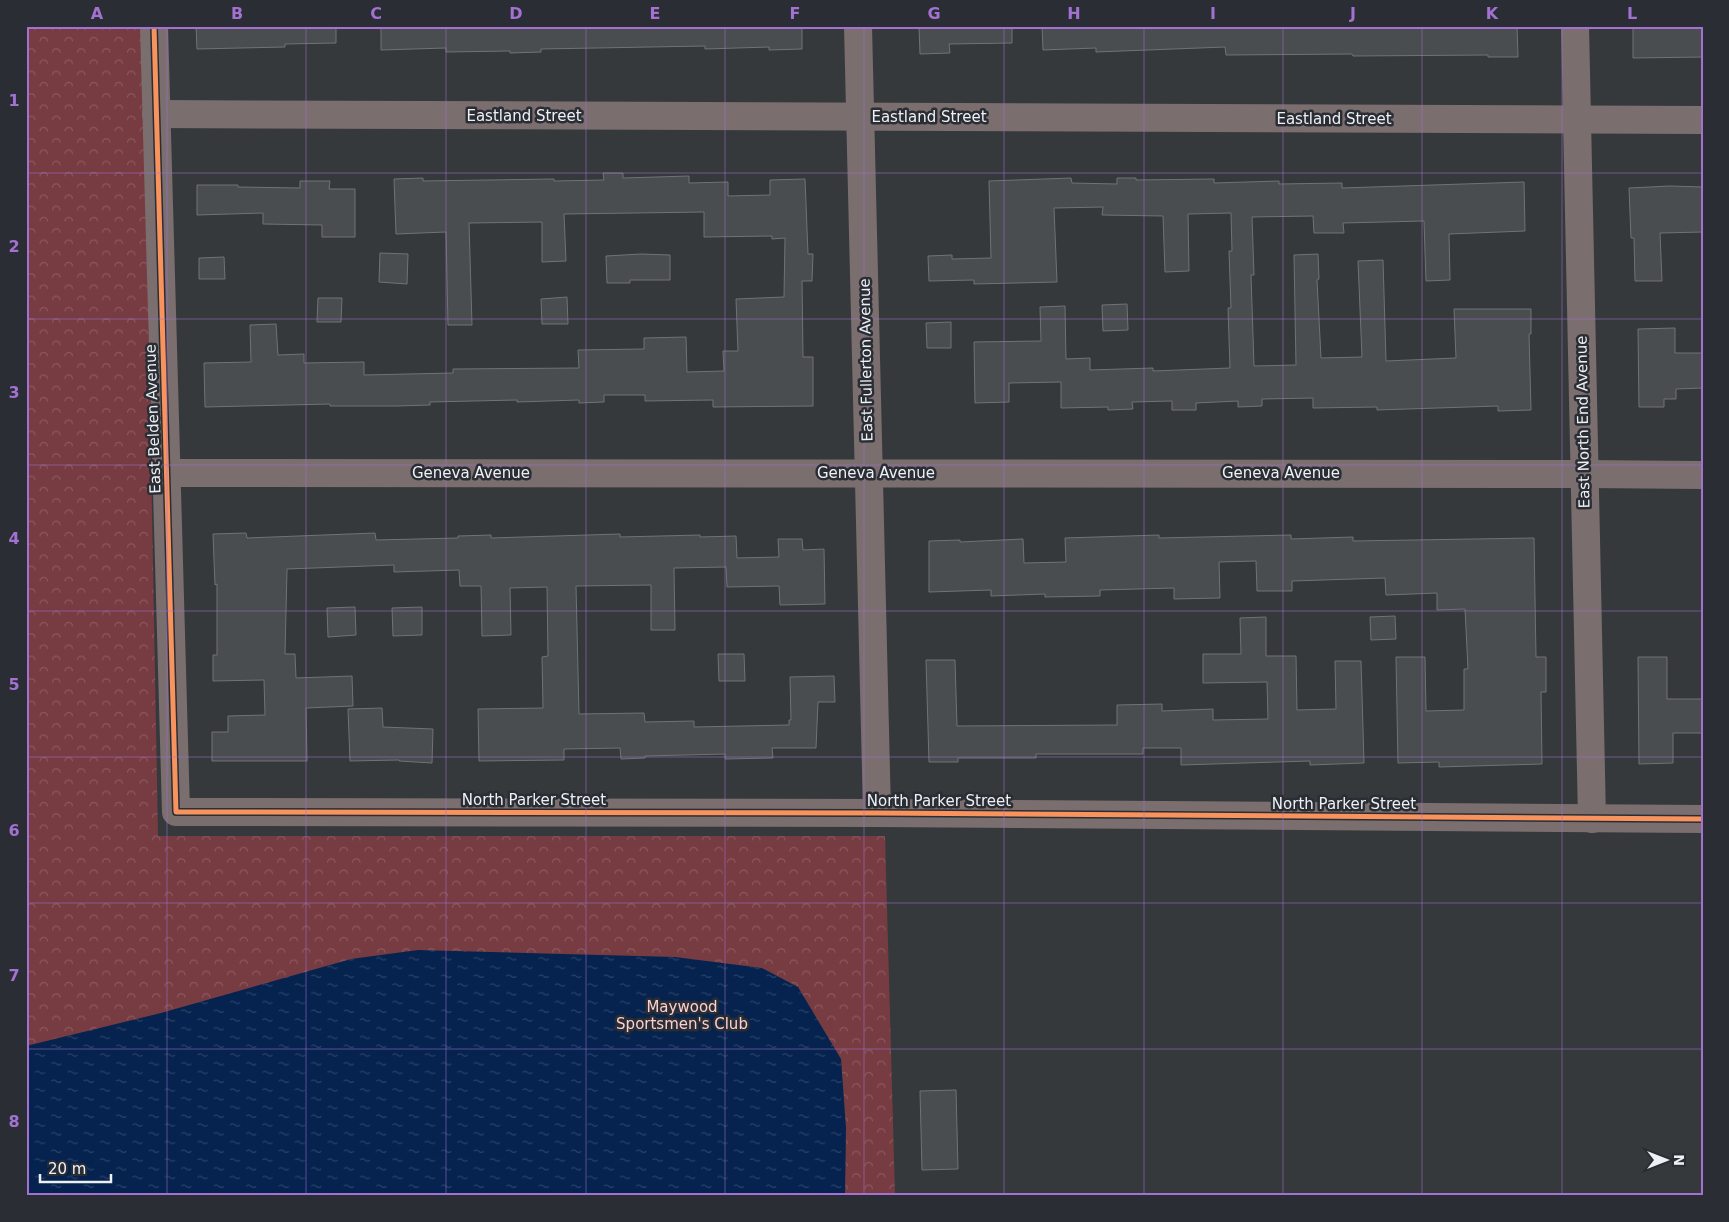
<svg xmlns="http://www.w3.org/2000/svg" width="1729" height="1222" viewBox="0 0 1729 1222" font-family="'DejaVu Sans',sans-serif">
<defs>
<pattern id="park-crowns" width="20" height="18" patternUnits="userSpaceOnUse" patternTransform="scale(1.25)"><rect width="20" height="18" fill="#773c41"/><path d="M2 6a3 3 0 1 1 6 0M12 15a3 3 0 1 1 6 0" fill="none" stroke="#8b585d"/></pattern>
<pattern id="water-ripples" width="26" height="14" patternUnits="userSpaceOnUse" patternTransform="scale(1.25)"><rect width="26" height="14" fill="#05234e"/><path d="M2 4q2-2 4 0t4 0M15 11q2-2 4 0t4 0" fill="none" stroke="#2a4368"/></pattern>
</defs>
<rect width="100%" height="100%" fill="#36393c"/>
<path fill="url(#park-crowns)" d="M26 26H143L158 836H885L895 1196H26Z"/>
<path fill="url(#water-ripples)" d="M418 950 675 957 762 968 798 987 841 1059 846 1128 845 1196H26V1046L161 1013 351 959Z"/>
<g fill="#4a4d4f" stroke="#707376">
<path d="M196 26H336V43L285 44V47L197 49Z"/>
<path d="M381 26H802V49L769 50V47L705 49V46L541 49V52L510 53V51L446 52V48L381 50Z"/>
<path d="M919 26H1012V43L949 44 950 53 920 54Z"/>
<path d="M1042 26H1517L1518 57H1488V55L1353 56 1352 54 1226 55 1225 47 1096 52V48L1043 50Z"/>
<path d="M1633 26H1703V57L1633 58Z"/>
<path d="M603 173H623V178L689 176V183L728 182V196L770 195V180L805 179 808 254H813L812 281H802L803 357H813V406L713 407V400L645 401V395H604V402L579 403V400L517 402V400L430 402V405L397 406H330V404L205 407 204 363 251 362 250 325 276 324 278 355 304 354V363L364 362V375L453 373V369L579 368 578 350 644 349V338L686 337 687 372 724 371 723 351H738L736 299 784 297 785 238 772 239V236L704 237V212L564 214 566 261 542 262V222L469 223 472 325H448L446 232 396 234 394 179 423 178V181L554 179V181L604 180Z"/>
<path d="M1071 178 1072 183 1117 184V178H1136V180L1214 179V183L1279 181V184L1342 183V188L1524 182 1525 231 1449 234 1450 280 1426 281 1424 221 1343 223 1344 233H1314L1313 216 1252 217 1254 275H1251L1254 366 1296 365 1294 255 1318 254 1319 279 1317 280 1321 358 1362 357 1358 261 1383 260 1386 361 1456 358 1454 309H1531V334H1529L1531 410 1498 411V406L1377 410V407L1313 408V398L1262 399V406L1238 407V401L1196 403V410H1172V401L1132 402 1133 409 1108 410V407L1061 408V382L1009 383V402L975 403 974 342 1041 341 1040 307 1065 306 1066 359 1090 358V370L1153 368V371L1230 368 1228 308H1231L1229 251H1232L1231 213 1188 214 1189 271 1165 272 1163 216 1102 215 1103 207 1054 208 1057 282 974 284V280L929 281 928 256 952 255V259L991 258 989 181Z"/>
<path d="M300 181H330L329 189H355V237H322V225L263 224V213L197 215V185H238V187L300 188Z"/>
<path d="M1670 186 1703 187V232L1660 233 1662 281H1635L1634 238H1631L1629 188Z"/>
<path d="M380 253 408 254 407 284 379 282Z"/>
<path d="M641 254 670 255V280H630V283H607L606 256Z"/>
<path d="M224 257 225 279H199V258Z"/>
<path d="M567 297 568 324H542L541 299Z"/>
<path d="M318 298H342L341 322H317Z"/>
<path d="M1127 304 1128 330 1103 331 1102 305Z"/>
<path d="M951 322V348H927L926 323Z"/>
<path d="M1675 328V353H1703V388L1676 389V399H1664V407H1639L1638 329Z"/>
<path d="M246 533 247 538 375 533 376 540 458 538V536L491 535V538L620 534V537L700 535V537L736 536 737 558 779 557 778 539H802L803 550 824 549 825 604 780 605 779 586 727 587 726 567 674 568 675 630H651V585L576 586 579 714 644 713 645 722 694 721V727L789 725V720H791L790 677 834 676 835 702H818L816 748H772L773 758 725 759V754L645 756V758L621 759 620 748 564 749V760L479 761 478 709 543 708 542 657 548 656 547 587 510 588 511 635 482 636 481 586H460L459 570 394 572V565L287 569 285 654H295L296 678 352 676 353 706 306 708 307 761H212V732H228V716L265 715 264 680 213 681V655H217V584L215 585 213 534Z"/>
<path d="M1159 535V538L1291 535V539L1353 537V541L1534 538 1536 657H1546V692H1541L1542 764 1439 767V762L1398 763 1396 657H1425L1426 711 1464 710V669H1468L1465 609 1437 610V593L1386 595 1385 578 1292 581V591H1257L1256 561 1219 562 1220 598 1174 599V588L1100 590V596L1045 597V594L991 596V590L929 592V541L960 540V542L1023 539 1024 563 1066 562 1065 538Z"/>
<path d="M355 607 356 635 328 637 327 608Z"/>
<path d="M422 607V635L393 636 392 608Z"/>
<path d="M1395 616 1396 639 1371 640 1370 617Z"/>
<path d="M1266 617V656H1296L1297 710 1336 709 1335 661H1361L1364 763 1310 765V761L1181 765V748H1143V754H1036V758H958V762H929L926 660H955L957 726 1117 725V705L1162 704V711L1213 709V720L1268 719 1267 682 1203 683V654H1241L1240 618Z"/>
<path d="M718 654H744L745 681H719Z"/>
<path d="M1638 657H1667V699H1703V733H1673V763L1639 764Z"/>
<path d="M382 708 383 727 433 729 432 763 399 761V760L350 761 348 709Z"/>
<path d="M956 1090 958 1169 922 1170 920 1091Z"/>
</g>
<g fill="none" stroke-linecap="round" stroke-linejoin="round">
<g stroke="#7b6e6f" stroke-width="28">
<path d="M154 26 176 812 877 813 1703 819"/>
<path d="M858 26 877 813"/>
<path d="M1575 26 1592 819"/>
<path d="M156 114 1703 120"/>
<path d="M167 473 1585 474 1703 475"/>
</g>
<defs>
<path id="cycleway" d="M154 26 176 812 877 813 1703 819"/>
</defs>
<use href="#cycleway" stroke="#2a2e34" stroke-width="8"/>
<use href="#cycleway" stroke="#f8935d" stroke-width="5"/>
</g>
<path fill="none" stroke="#a371d2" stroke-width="1" stroke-opacity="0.55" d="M167 26V1196M306 26V1196M446 26V1196M586 26V1196M725 26V1196M864 26V1196M1004 26V1196M1144 26V1196M1283 26V1196M1422 26V1196M1562 26V1196M26 173H1703M26 319H1703M26 465H1703M26 611H1703M26 757H1703M26 903H1703M26 1049H1703"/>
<g text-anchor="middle" stroke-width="5" stroke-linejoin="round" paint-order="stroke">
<g font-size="15" fill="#edf0f4" stroke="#2a2e34">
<text x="524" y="121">Eastland Street</text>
<text x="929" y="122">Eastland Street</text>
<text x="1334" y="124">Eastland Street</text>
<text transform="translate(866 360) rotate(-91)" y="5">East Fullerton Avenue</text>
<text transform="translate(153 419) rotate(-92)" y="5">East Belden Avenue</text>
<text transform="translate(1583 422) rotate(-91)" y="5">East North End Avenue</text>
<text x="471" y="478">Geneva Avenue</text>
<text x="876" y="478">Geneva Avenue</text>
<text x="1281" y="478">Geneva Avenue</text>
<text x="534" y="805">North Parker Street</text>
<text x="939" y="806">North Parker Street</text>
<text x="1344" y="809">North Parker Street</text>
</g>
<g font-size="15" fill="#fccfd0" stroke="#2a2e34">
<text x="682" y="1012">Maywood<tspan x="682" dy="17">Sportsmen's Club</tspan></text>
</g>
</g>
<rect width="1729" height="1222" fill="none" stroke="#2a2e34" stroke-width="55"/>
<g transform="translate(1666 1160) rotate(90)" stroke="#2a2e34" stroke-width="4" paint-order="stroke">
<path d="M0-4L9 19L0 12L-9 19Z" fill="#edf0f4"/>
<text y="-8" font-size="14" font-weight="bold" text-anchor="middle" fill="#edf0f4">N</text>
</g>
<path d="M40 1174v8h71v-8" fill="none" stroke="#edf0f4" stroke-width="2.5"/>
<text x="48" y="1174" font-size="15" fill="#edf0f4" stroke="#2a2e34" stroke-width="4" paint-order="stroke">20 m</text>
<rect x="28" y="28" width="1674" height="1166" fill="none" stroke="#a371d2" stroke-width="2"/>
<g font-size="16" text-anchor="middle" font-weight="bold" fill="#a371d2">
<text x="97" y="19">A</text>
<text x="237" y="19">B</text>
<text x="376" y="19">C</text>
<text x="516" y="19">D</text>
<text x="655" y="19">E</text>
<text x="795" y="19">F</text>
<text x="934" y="19">G</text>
<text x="1074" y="19">H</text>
<text x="1213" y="19">I</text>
<text x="1353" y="19">J</text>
<text x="1492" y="19">K</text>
<text x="1632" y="19">L</text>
<text x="14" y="106">1</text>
<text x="14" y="252">2</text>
<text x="14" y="398">3</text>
<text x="14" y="544">4</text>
<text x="14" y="690">5</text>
<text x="14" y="836">6</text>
<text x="14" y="981">7</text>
<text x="14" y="1127">8</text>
</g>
</svg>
